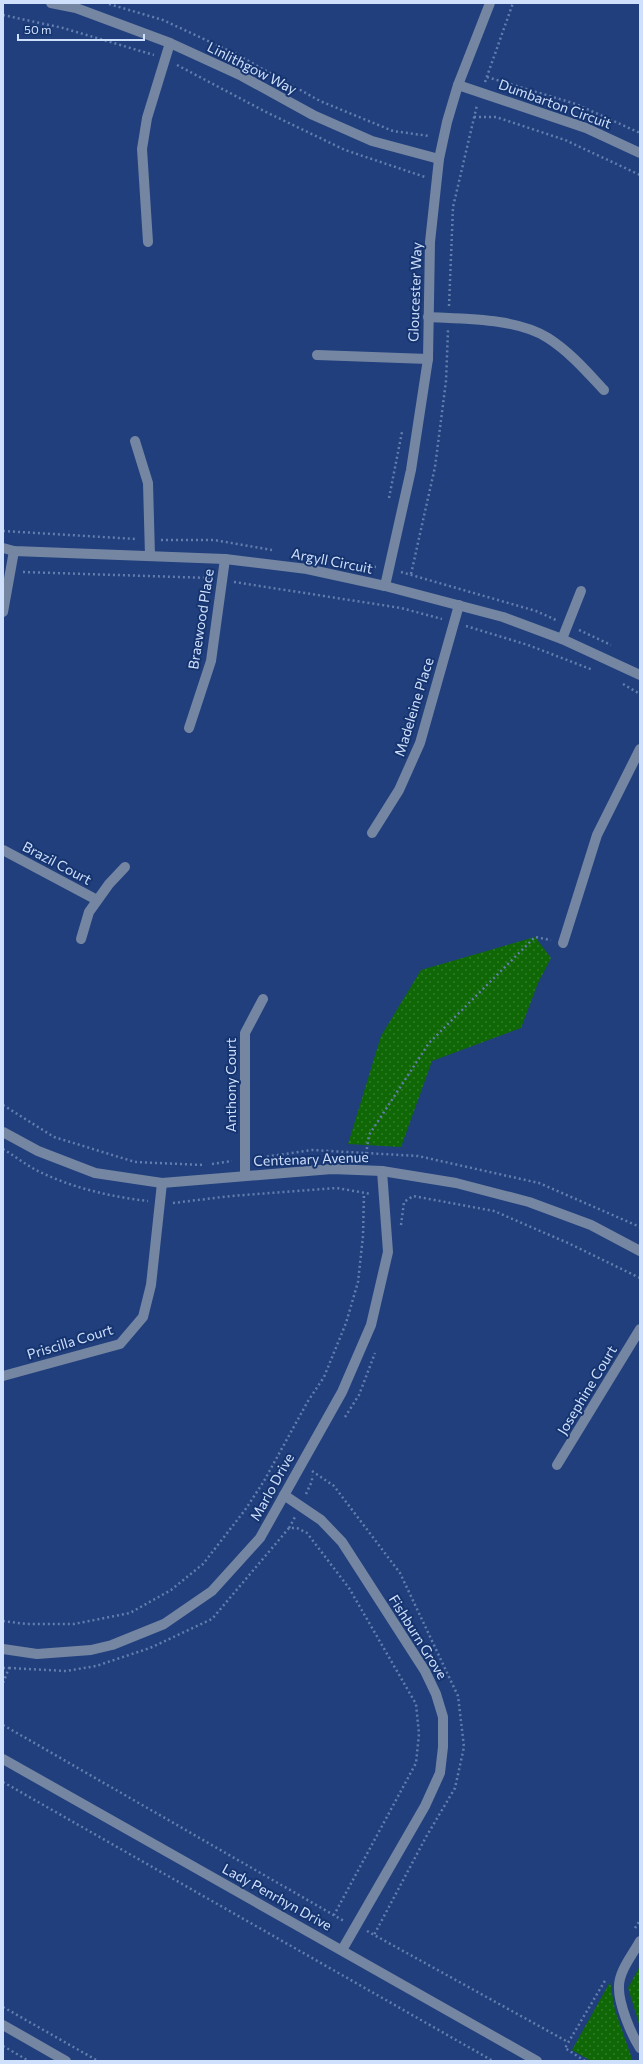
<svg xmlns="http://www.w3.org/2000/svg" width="643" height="2064" viewBox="0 0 643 2064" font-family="Commissioner,sans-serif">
<defs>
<pattern id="grass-dots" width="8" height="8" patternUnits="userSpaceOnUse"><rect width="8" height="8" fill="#0f6805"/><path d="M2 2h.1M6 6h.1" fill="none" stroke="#317d2a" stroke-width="1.8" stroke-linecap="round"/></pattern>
</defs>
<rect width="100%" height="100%" fill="#203f7c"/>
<g fill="url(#grass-dots)">
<path d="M535 937 551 958 538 983 521 1028 432 1061 401 1147 348 1144 381 1036 421 970Z"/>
<path d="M640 1966V2027L628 1988Z"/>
<path d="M610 1982 615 2010 632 2059 631 2061H591L572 2050Z"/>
</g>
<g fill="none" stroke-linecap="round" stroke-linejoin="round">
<g stroke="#637dae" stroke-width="2.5" stroke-dasharray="2 3" stroke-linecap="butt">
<path d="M109 4 163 20 236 54 320 101 393 131 429 136"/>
<path d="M3 15 63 28 154 55"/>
<path d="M177 65 266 112 345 150 425 177"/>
<path d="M487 77 576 104 640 133"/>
<path d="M485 82 513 3"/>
<path d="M474 117H496L565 140 640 175"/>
<path d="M449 306 453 207 477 105"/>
<path d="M389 498 402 432"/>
<path d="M3 531 136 539"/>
<path d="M161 540H214L272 550"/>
<path d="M340 561 376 567"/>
<path d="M23 572 210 578"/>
<path d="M401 572 536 611 556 620"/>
<path d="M411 574 435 467 446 381 448 330"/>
<path d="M234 582 401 608 442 619"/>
<path d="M466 626 528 645 593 670"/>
<path d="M579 630 611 645"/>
<path d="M623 684 640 694"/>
<path d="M3 1105 54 1137 135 1162 203 1165"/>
<path d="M3 1149C15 1156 27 1166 40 1172 73 1188 112 1197 148 1201"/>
<path d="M366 1154 369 1135 429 1043 535 937 551 940"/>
<path d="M257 1158 312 1150 418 1156 539 1183 640 1227"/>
<path d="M212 1164 232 1161"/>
<path d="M173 1203 231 1196 337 1188 371 1194"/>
<path d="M401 1225 404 1202 413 1196 494 1211 568 1243 640 1278"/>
<path d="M345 1417 359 1395 375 1353"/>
<path d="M312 1471 334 1486 400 1573 458 1696 464 1747 455 1788 426 1837 374 1935"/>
<path d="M306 1494 312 1481V1475"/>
<path d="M289 1528 295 1517"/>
<path d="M3 1621 26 1624H74L130 1613 171 1590 203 1564 245 1510 264 1481 308 1401 324 1377 346 1323 358 1282 363 1236 364 1193"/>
<path d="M3 1668H9L3 1683"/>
<path d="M9 1668 66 1671 96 1666 150 1648 212 1619 289 1528H297L307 1533 349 1588 416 1704 419 1734 416 1763 334 1915"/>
<path d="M3 1725 344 1921"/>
<path d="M3 1782 493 2061"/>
<path d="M635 1928 640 1920"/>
<path d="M367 1931 568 2042"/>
<path d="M3 2007 98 2061"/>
<path d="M3 2046 29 2061"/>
<path d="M585 2061 565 2048 606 1979"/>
</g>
<g stroke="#7586a3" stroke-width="10">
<path d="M51 3 76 8 170 43 242 76 313 115 372 141 439 159"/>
<path d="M458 85 586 128 640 153"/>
<path d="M148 242 142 149 147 118 170 43"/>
<path d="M428 317C464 319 517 318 548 338 570 352 587 372 604 390"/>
<path d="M317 355 428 359"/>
<path d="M135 441 148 483 150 556"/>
<path d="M3 548 14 551 225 559 307 569 385 586 503 617 562 639 640 675"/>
<path d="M385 586 411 470 428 359 430 242 439 159 447 122 458 85 490 3"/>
<path d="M3 612 14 551"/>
<path d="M562 639 581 591"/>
<path d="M189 728 211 661 225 559"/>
<path d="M372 833 399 790 420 743 459 605"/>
<path d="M3 850 97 900"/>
<path d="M81 939 89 912 109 884 125 867"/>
<path d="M563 943 597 835 640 749"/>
<path d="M3 1132 38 1151 95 1173 162 1183 332 1169 382 1171 456 1183 529 1202 591 1225 640 1251"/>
<path d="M245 1175V1033L263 999"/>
<path d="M3 1376 120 1344 143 1317 151 1285 162 1183"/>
<path d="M557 1465 640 1329"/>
<path d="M284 1495 321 1520 342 1542 425 1671 436 1694 443 1717V1747L440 1773 425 1806 342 1950"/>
<path d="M3 1649 37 1654 91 1650 112 1645 164 1624 212 1591 260 1538 342 1392 371 1325 388 1252 382 1171"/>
<path d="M3 1759 537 2061"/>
<path d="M640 1941C633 1954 619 1971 619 1986 618 2003 631 2034 640 2048"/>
<path d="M3 2025 66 2061"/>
</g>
</g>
<g text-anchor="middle" stroke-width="4" stroke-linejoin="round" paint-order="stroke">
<g font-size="14" fill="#cfe0fd" stroke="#16346f">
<text transform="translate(252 68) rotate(27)" y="5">Linlithgow Way</text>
<text transform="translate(555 104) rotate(20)" y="5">Dumbarton Circuit</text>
<text transform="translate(415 292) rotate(-88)" y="5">Gloucester Way</text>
<text transform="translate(332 561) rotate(11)" y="5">Argyll Circuit</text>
<text transform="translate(201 619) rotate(-81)" y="5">Braewood Place</text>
<text transform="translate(414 707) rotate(-73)" y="5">Madeleine Place</text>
<text transform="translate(57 863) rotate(28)" y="5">Brazil Court</text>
<text transform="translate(231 1085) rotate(-90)" y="5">Anthony Court</text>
<text transform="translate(311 1159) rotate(-2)" y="5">Centenary Avenue</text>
<text transform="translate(70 1342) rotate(-17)" y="5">Priscilla Court</text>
<text transform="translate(587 1390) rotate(-59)" y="5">Josephine Court</text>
<text transform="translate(272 1487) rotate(-61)" y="5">Marlo Drive</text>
<text transform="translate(418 1637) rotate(58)" y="5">Fishburn Grove</text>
<text transform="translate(277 1897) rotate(29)" y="5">Lady Penrhyn Drive</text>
</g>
</g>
<rect width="643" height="2064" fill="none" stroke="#cfe0fd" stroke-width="8"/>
<path d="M18 34v6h126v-6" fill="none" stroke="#cfe0fd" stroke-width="2"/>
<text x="24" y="34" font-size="12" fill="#cfe0fd" stroke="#16346f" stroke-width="3" paint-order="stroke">50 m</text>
</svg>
